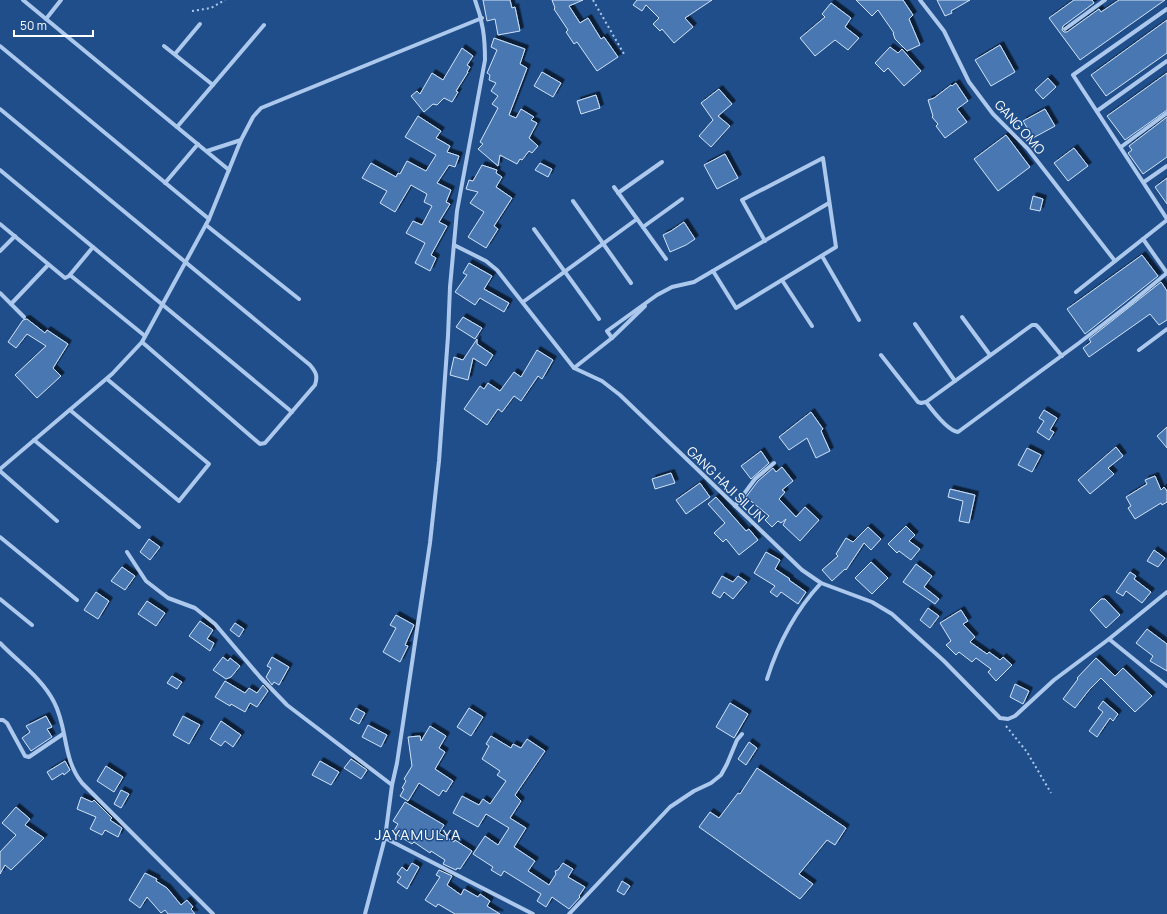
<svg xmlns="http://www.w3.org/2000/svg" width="1167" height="914" viewBox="0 0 1167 914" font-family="Manrope,sans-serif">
<defs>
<filter id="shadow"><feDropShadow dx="3.5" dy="-3.5" stdDeviation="0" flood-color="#0009"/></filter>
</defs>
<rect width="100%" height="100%" fill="#1f4e8b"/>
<g fill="#4877b2" stroke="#d1e3f8" filter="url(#shadow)">
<path d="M483 0H510L512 8 515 7 520 31 498 35 495 19 487 21Z"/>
<path d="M552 0H583L569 6 580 23 588 18 601 39 604 37 618 57 597 71 577 42 574 44 566 32 568 30 554 9 555 8Z"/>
<path d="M637 0H712L685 18 693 27 674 43 662 29 660 31 653 24 659 18 646 5 642 11 633 5Z"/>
<path d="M856 0H903L913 15 909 19 920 45 907 51 895 39 893 33H894L878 10 872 16Z"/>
<path d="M937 0H970L951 11 952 13 945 16Z"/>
<path d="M1074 0H1092L1094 3 1063 26 1062 30 1064 32H1067L1099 9 1101 12 1119 0H1165L1080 60 1049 18Z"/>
<path d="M831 3 851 18 845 27 859 38 848 50 835 40 815 56 800 38 825 17 822 14Z"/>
<path d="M1167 20V53L1106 96 1091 75Z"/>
<path d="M494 38 525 49 520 64 527 68 509 115 516 118 521 109 534 117 531 120 537 123 529 138 538 146 532 153 529 151 522 160 520 159 517 164 500 155 498 166 478 149 483 144 480 142 498 108 492 104 498 96 491 91 496 83 489 80 490 75 487 73 497 50 491 47Z"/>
<path d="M1000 45 1015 72 991 86 975 60Z"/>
<path d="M890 47 898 53 902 49 921 71 904 86 888 68 884 72 875 63Z"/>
<path d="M462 48 473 56 467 65 470 67 467 72H468L456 91 458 92 452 102 444 98 437 105 433 104 424 112 411 96 417 91 420 94 432 73 443 80Z"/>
<path d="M542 72 561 83 553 97 534 86Z"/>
<path d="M1167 73V110L1125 140 1107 116Z"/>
<path d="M1048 78 1056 87 1043 99 1035 90Z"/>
<path d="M956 83 968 101 957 109 967 122 945 138 936 126 938 124 932 117 933 116 928 100 934 98 951 85 952 86Z"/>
<path d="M719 89 732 104 718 116 730 126 711 147 699 136 713 120 701 103Z"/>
<path d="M596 95 600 108 581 114 577 101Z"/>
<path d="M1045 109 1055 126 1033 138 1023 121Z"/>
<path d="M418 116 441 131 436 138 450 146 447 152 459 156 455 167 449 165 437 183 451 190 446 202 450 204 439 222 447 226 431 255 436 258 430 271 415 263 425 243 406 233 413 221 422 225 432 206 424 202 427 194 411 185 395 212 380 203 387 191 362 178 371 163 396 177 398 173 400 174 407 161 426 171 436 155 405 137Z"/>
<path d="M1167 117V157L1143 174 1128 153 1132 150 1129 146Z"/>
<path d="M1006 135 1030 167 998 191 974 159Z"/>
<path d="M1074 148 1088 166 1068 181 1054 163Z"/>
<path d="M725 154 738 178 717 189 704 165Z"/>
<path d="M540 163 552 169 548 177 535 170Z"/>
<path d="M482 165 497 170 496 173 502 177 496 187 512 198 494 226 498 229 486 248 468 237 484 212 470 203 478 192 466 189 469 180 473 181Z"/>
<path d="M1167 178V204L1155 187Z"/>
<path d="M1033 196 1043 199 1040 211 1030 209Z"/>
<path d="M684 222 695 239 686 245 670 252 663 235 671 231Z"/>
<path d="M1142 255 1158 276 1085 334 1067 309Z"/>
<path d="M469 263 492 276 484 289 509 303 504 312 480 298 475 305 455 292 467 275 463 273Z"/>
<path d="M1161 282 1167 291V320L1159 325 1150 314 1089 357 1083 348 1091 342 1089 339Z"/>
<path d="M463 317 482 328 475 339 456 327Z"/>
<path d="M27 319 45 333 47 330 68 344 53 368 61 376 37 398 15 375 46 346 27 334 16 348 8 342 23 320Z"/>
<path d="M477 339V344L493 355 486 366 473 358 468 380 450 375 454 357 463 360Z"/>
<path d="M537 350 553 360 542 379 538 376 521 401 514 396 502 412 498 409 487 425 464 409 480 386 484 389 488 383 500 391 514 372 521 377Z"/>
<path d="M1044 410 1057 418 1050 430 1054 432 1049 440 1037 432 1044 421 1039 418Z"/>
<path d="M811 412 823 429 821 431 830 451 816 458 807 438 789 450 779 437Z"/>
<path d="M1167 427V448L1157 436Z"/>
<path d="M1116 447 1123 456 1108 468 1114 474 1090 494 1078 480Z"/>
<path d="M1027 448 1041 455 1032 472 1018 465Z"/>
<path d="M761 451 769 463 751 479 741 466Z"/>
<path d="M782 467 793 481 782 490 785 492 779 499 796 517 805 507 819 520 800 541 783 525 786 519 781 523 778 521 772 527 765 520 769 516 746 497 758 481 773 468 776 472Z"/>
<path d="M671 473 675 483 655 489 652 479Z"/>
<path d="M1155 476 1161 490 1164 487 1167 491V502L1162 505 1161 503 1135 519 1128 508 1131 506 1126 497 1147 484 1145 480Z"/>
<path d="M700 483 710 497 686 514 676 500Z"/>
<path d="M950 489 975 495 969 523 959 521 963 501 948 497Z"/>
<path d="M716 497 746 531 749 529 758 540 739 555 726 539 723 542 714 533 725 523 708 504Z"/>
<path d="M906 526 915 535 909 541 920 549 911 560 899 551 897 553 888 544Z"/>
<path d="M868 527 881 539 871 550 864 543 846 570 845 569 832 581 822 570 838 556 836 554 846 538 853 542Z"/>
<path d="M149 539 160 547 150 560 140 552Z"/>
<path d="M1154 550 1165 558 1158 567 1147 561Z"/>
<path d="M766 552 780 560 775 569 790 579 789 580 806 592 798 604 781 592 777 597 770 592 775 586 754 573Z"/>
<path d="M871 562 888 578 872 594 855 578Z"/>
<path d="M916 564 932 576 924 587 939 599 935 604 903 582Z"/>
<path d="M122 567 135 576 125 590 111 581Z"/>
<path d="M1130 572 1136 576 1134 579 1151 592 1142 603 1126 591 1123 596 1116 592Z"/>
<path d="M722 576 733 582 738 576 747 582 733 599 724 592 720 598 712 593Z"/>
<path d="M96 592 109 601 98 619 84 610Z"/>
<path d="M1101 599H1105L1120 615 1106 628 1090 610Z"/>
<path d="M147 601 165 613 156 626 138 614Z"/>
<path d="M928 608 939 616 930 628 920 620Z"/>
<path d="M961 610 968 621 963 624 975 637 970 642 987 654 989 652 1000 660 1003 657 1012 665 996 681 988 672 991 669 976 658 972 662 959 652 956 655 946 645 951 641 940 623Z"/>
<path d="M396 615 414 625 405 645 408 646 400 662 383 652 396 628 390 625Z"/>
<path d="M200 621 213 630 207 639 214 643 210 651 189 636Z"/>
<path d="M235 623 244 629 239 637 230 630Z"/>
<path d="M1147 629 1167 644V671L1150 661 1153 656 1136 643Z"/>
<path d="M223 657 228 661 230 658 240 666 231 677 226 679 213 670Z"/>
<path d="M272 657 289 667 279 685 274 682 272 685 266 677 271 668 267 666Z"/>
<path d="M1096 658 1115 676 1123 668 1152 696 1135 712 1101 678 1089 690 1075 708 1063 699 1078 679 1077 678Z"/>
<path d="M172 676 182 682 177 689 167 683Z"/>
<path d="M225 681 245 693 249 688 257 693 263 685 268 691 257 707 250 703 245 712 231 704 230 706 215 697Z"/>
<path d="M1015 684 1029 691 1023 704 1010 697Z"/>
<path d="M1103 701 1118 714 1113 721 1110 718 1097 737 1089 731 1103 712 1098 708Z"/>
<path d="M730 703 748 714 734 738 716 727Z"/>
<path d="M356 708 365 713 359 724 350 719Z"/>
<path d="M469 708 483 717 471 736 457 727Z"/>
<path d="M46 716 52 727 47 729 52 737 31 751 22 738 30 732 26 726Z"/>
<path d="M183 716 200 725 189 744 173 735Z"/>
<path d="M221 721 241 735 233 747 225 741 221 746 210 739Z"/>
<path d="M368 725 387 735 381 747 362 737Z"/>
<path d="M430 726 446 736 439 748 445 752 435 769 453 781 446 792 443 790 439 796 419 783 408 801 400 796 404 789 402 788 406 781 404 779 412 766 408 737 420 736 421 741Z"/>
<path d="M491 736 511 748 513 744 521 748 527 739 545 751 515 795 521 801 510 818 526 828 514 847 535 861 528 871 549 885 556 874 555 871 558 870 563 863 573 869 568 877 585 887 579 896 580 897 569 909 552 897 546 907 537 901 541 894 504 871 501 876 491 870 493 867 473 854 485 836 498 845 509 828 486 814 478 827 453 813 462 796 479 805 483 799 490 804 506 781 497 775 500 771 482 759 489 746 486 744Z"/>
<path d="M749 742 757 748 746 765 738 759Z"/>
<path d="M351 759 367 770 361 779 344 768Z"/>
<path d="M65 761 70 770 64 775 63 773 52 780 47 772Z"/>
<path d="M320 761 339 772 331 785 312 775Z"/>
<path d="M106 766 123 777 114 792 97 781Z"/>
<path d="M757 768 846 828 835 845 827 840 799 874 813 884 800 899 699 827 710 812 719 818 738 793 740 794Z"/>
<path d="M121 790 129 794 121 808 114 804Z"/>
<path d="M81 797 92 802 94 800 112 818 110 820 122 828 118 837 105 830 102 835 90 829 96 817 77 809Z"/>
<path d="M405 802 444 825 439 833 454 842 455 840 472 851 460 869 457 868 456 870 443 864 445 860 431 851 430 853 414 842 412 844 393 832 398 824 393 821Z"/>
<path d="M16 807 30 819 25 825 44 838 11 870 5 865 0 874V852L16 835 2 823Z"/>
<path d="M412 863 419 867 407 889 397 882 401 877 397 874 402 867 407 871Z"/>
<path d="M439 870 452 876 447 885 461 895 464 889 478 897 480 894 490 901 487 906 500 914H455L438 904 436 907 425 900 440 877 436 875Z"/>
<path d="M145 873 157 879 156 881 167 888 181 905 187 900 193 907 191 909 195 914H168L165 910 161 913 147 897 140 908 129 900Z"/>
<path d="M622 881 630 886 624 895 617 891Z"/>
</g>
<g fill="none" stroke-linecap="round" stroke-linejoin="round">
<g stroke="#acc8ec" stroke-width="2" stroke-dasharray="2 3" stroke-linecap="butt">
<path d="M593 0 624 54"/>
<path d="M192 11 211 8 225 0"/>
<path d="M1006 726 1027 752 1051 793"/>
</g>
<g stroke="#acc8ec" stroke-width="4">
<path d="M23 0 229 170"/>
<path d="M920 0 944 31 969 82 993 114 1028 149 1115 261"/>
<path d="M1167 9 1073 75 1167 219"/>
<path d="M46 19 61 0"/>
<path d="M1065 29 1105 0"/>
<path d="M0 46 209 219"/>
<path d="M164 46 213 85"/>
<path d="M175 54 200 24"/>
<path d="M0 109 310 365C316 372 318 376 315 385L265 443 260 444 142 342"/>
<path d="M1097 111 1167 61"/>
<path d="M177 127 264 25"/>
<path d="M1121 147 1167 113"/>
<path d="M207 151 241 140"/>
<path d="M0 170 292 412"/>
<path d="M1144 182 1167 166"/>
<path d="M165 183 198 144"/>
<path d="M614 187 666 259"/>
<path d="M618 193 662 162"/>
<path d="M573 201 631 283"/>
<path d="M0 224 65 278 69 276 93 247"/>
<path d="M206 225 299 299"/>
<path d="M643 227 682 199"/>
<path d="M534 229 599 319"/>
<path d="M1143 239 1167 273"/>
<path d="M454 245 486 261 497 270 574 368 602 381 620 395 802 570 821 583 872 602 892 614 944 661 1000 718 1008 719 1015 716 1054 680 1109 639 1167 592"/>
<path d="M0 251 15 236"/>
<path d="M822 256 859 320"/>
<path d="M713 271 736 308 836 247 823 158 742 200 765 241"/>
<path d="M70 275 145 336"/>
<path d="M782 280 812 326"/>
<path d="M1076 292 1167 220"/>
<path d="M0 293 24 317"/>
<path d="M523 302 637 219"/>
<path d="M11 304 48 265"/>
<path d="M962 317 990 355"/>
<path d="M915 324 955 381"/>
<path d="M612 338 607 331 657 295 672 287 694 282 829 203"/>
<path d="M1139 350 1167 329"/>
<path d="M881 355 918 402 921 403 926 402C932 410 948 431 958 432L1079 343 1127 306 1167 273"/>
<path d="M574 368 612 338 645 306"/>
<path d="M926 402 1032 325H1036L1039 328 1062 356"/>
<path d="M70 410 179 501 209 464 107 379"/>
<path d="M34 440 139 527"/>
<path d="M0 469 112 374 142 342 209 219 241 140 253 117 261 108 482 18"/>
<path d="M0 471 57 521"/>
<path d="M735 506 755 479 774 463"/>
<path d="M0 537 77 600"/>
<path d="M127 552 146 581 168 598 195 608 215 624 260 677 287 705 392 785"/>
<path d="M0 599 32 625"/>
<path d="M1109 639 1167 686"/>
<path d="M0 643C18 662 42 678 54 702 68 728 62 758 82 783L213 914"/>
<path d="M767 679C778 644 796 610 821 583"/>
<path d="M0 720H3L7 723 25 756 29 757 63 734"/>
<path d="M385 838 533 914"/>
<path d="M365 914 385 838 392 785 397 763 430 543 439 461 448 336 450 287 457 211 485 60C485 38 483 21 475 0"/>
<path d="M569 914 670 807 694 791 711 783 721 775 727 764 737 740 742 734"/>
</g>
</g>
<g text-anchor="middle" stroke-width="3" stroke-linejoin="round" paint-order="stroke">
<g font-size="13" fill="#fff" stroke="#1f4e8b">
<text transform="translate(1020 127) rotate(48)" y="5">GANG OMO</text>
<text transform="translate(726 484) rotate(44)" y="5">GANG HAJI SILUN</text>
</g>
<g font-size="15" letter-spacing="1" fill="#fff" stroke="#1f4e8b">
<text x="418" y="840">JAYAMULYA</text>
</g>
</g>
<path d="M14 30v6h79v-6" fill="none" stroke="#ffffff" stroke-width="2"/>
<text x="20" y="30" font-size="12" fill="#ffffff" stroke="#1f4e8b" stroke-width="3" paint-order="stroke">50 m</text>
</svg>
